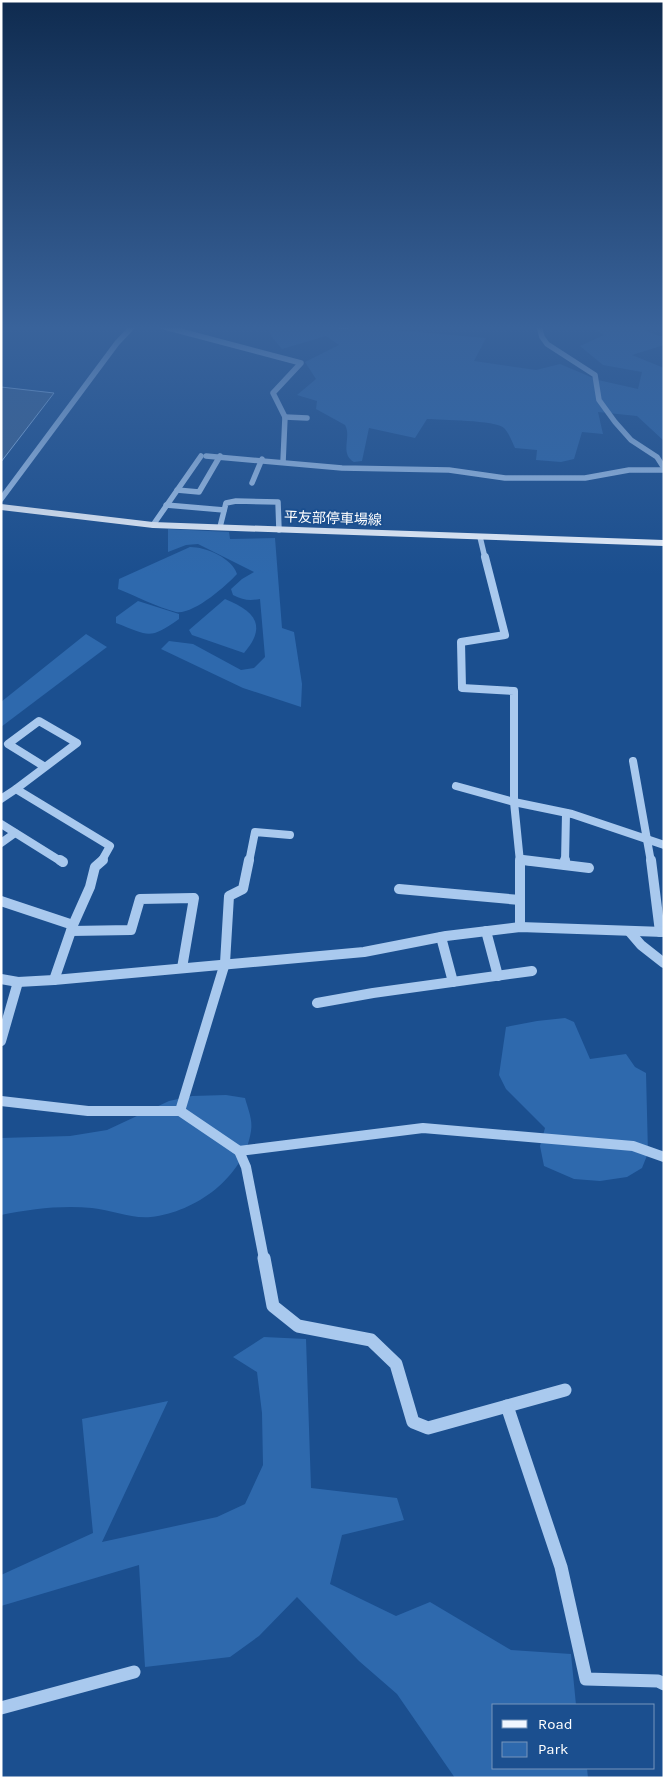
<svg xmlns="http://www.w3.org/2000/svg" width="665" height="1779" viewBox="0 0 665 1779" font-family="Karla,'Noto Sans JP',sans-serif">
<rect width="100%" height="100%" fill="#1b4f8f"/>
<g fill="#2e69ad">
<path d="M272 326H348L486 338 474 361 536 370 560 364 598 380 638 389 642 372 603 365 580 346 604 335 588 326H635L659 336H664V345L632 355 664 368V441L637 416 598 412 603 434 582 432 574 459 561 462 536 460 537 450 515 448C512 442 509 433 504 428 495 420 441 420 427 419L415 438 369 428 362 461 354 462C339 453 352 437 345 425L316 409 317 401 297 395 316 379 305 362 339 345 326 336 282 349 271 336 269 329Z"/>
<path d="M168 529 229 532 230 539 275 538 282 628 294 632 302 684 301 707 243 688 161 649 169 641 193 644 241 670 254 668 265 657 260 599C249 601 243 600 233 595L231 589 242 579 254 572 198 544 186 545 168 552Z"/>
<path d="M190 547C206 547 232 558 237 574 226 586 193 615 176 612 156 607 136 596 118 589L119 579Z"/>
<path d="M225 599C254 611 268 625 244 653L192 635 189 630Z"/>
<path d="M138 601 179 614V619C149 640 150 636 116 623V617Z"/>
<path d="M86 634 107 647 1 727V702Z"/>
<path d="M565 1018 574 1022 590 1059 626 1054 635 1067 646 1073 648 1153 642 1168 627 1177 600 1181 574 1179 544 1166 540 1146 545 1128 506 1089 499 1075 506 1027 537 1021Z"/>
<path d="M226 1095 245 1098C248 1109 253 1120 251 1131 244 1177 196 1212 151 1217 131 1219 112 1210 92 1208 61 1205 31 1209 1 1215V1138L70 1136 107 1130 169 1101 192 1096Z"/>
<path d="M264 1337 306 1339 311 1488 397 1498 404 1520 342 1535 330 1584 396 1616 430 1602 511 1650 571 1654 576 1705H494V1768H587L588 1778H455L397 1694 359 1661 297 1597 259 1636 230 1657 145 1667 139 1565 1 1606V1575L93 1533 82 1419 168 1401 102 1542 217 1517 245 1504 263 1465 262 1413 257 1372 233 1357Z"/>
</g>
<path fill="#3c6290" stroke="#9cc4f0" d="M1 387 54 393 1 462Z"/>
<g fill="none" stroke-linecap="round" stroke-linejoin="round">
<g stroke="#a9c9ee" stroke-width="5.5">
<path d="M161 326 301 363 273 393 285 417 283 462"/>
<path d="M339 326H347"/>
<path d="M539 326 542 337 547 344 595 375 599 400 615 422 631 440 657 457 664 468"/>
<path d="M285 417 307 418"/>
<path d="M206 456 342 468 449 470 505 478H585L629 470H664"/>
<path d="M252 483 262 459"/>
<path d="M177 490 199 492 220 456"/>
<path d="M1 499 117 343 133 326"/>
<path d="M166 505 224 510"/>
<path d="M153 525 201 456"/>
<path d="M220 527 226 503 236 501 278 502 279 530"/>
<path d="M480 537 485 558"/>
</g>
<g stroke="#a9c9ee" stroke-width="8">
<path d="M485 557 505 635 461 642 462 688 514 691V802L520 862"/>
<path d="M633 761 651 862"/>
<path d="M456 786 514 802 572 814 664 845"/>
<path d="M16 789 77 743 39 721 8 744 45 767"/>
<path d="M1 799 16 789 110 846 101 862"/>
<path d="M1 824 62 862"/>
<path d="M1 843 15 833"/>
<path d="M520 860 533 862"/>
<path d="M249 862 255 832 290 835"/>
<path d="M565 862 566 813"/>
</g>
<g stroke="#a9c9ee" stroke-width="10">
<path d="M60 860 63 862"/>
<path d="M520 860V927"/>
<path d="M523 860 589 868"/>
<path d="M651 860 660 932"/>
<path d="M565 865V860"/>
<path d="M399 889 520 900"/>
<path d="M1 901 73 925 54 980"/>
<path d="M73 925 90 887 95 867 103 860"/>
<path d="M71 931 131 930 140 899 194 898 182 968"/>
<path d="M486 931 498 976"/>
<path d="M629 931 641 945 664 963"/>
<path d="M441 937 453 982"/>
<path d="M1 979 18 982 54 980 364 952 446 936 520 927 664 932"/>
<path d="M317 1003 373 993 532 971"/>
<path d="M1 1041 18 982"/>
<path d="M1 1101 88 1111H180L239 1151 246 1167 264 1259"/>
<path d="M180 1111 225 963 229 896 243 889 249 860"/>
<path d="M239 1151 423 1128 633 1146 664 1157"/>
</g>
<g stroke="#a9c9ee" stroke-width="13">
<path d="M264 1258 273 1306 298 1326 371 1340 396 1364 413 1422 428 1428 565 1390"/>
<path d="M507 1406 561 1567 586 1679 658 1681 664 1684"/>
<path d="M1 1708 134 1672"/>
</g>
<path fill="#f0f6ff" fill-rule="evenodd" d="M1 504 153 522 664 540V546L153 528 1 510Z"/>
</g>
<linearGradient id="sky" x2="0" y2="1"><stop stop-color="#0f2b4f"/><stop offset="0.57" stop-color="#39639b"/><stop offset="1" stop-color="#39639b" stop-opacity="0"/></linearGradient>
<rect width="665" height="575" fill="url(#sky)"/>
<g text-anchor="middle" stroke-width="4" stroke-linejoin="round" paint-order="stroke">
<g font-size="14" fill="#fff" stroke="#1b4f8f">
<text transform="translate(333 518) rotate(2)" y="5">平友部停車場線</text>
</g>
</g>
<rect width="665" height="1779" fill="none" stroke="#ffffff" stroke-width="5"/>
<rect x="492" y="1704" width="162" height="65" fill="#1b4f8f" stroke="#7695bc"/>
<rect x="502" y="1720" width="25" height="8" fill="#f0f6ff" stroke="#7695bc"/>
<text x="538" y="1729" font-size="15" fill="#ffffff">Road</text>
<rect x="502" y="1742" width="25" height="15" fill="#2e69ad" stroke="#7695bc"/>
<text x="538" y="1754" font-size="15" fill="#ffffff">Park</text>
</svg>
